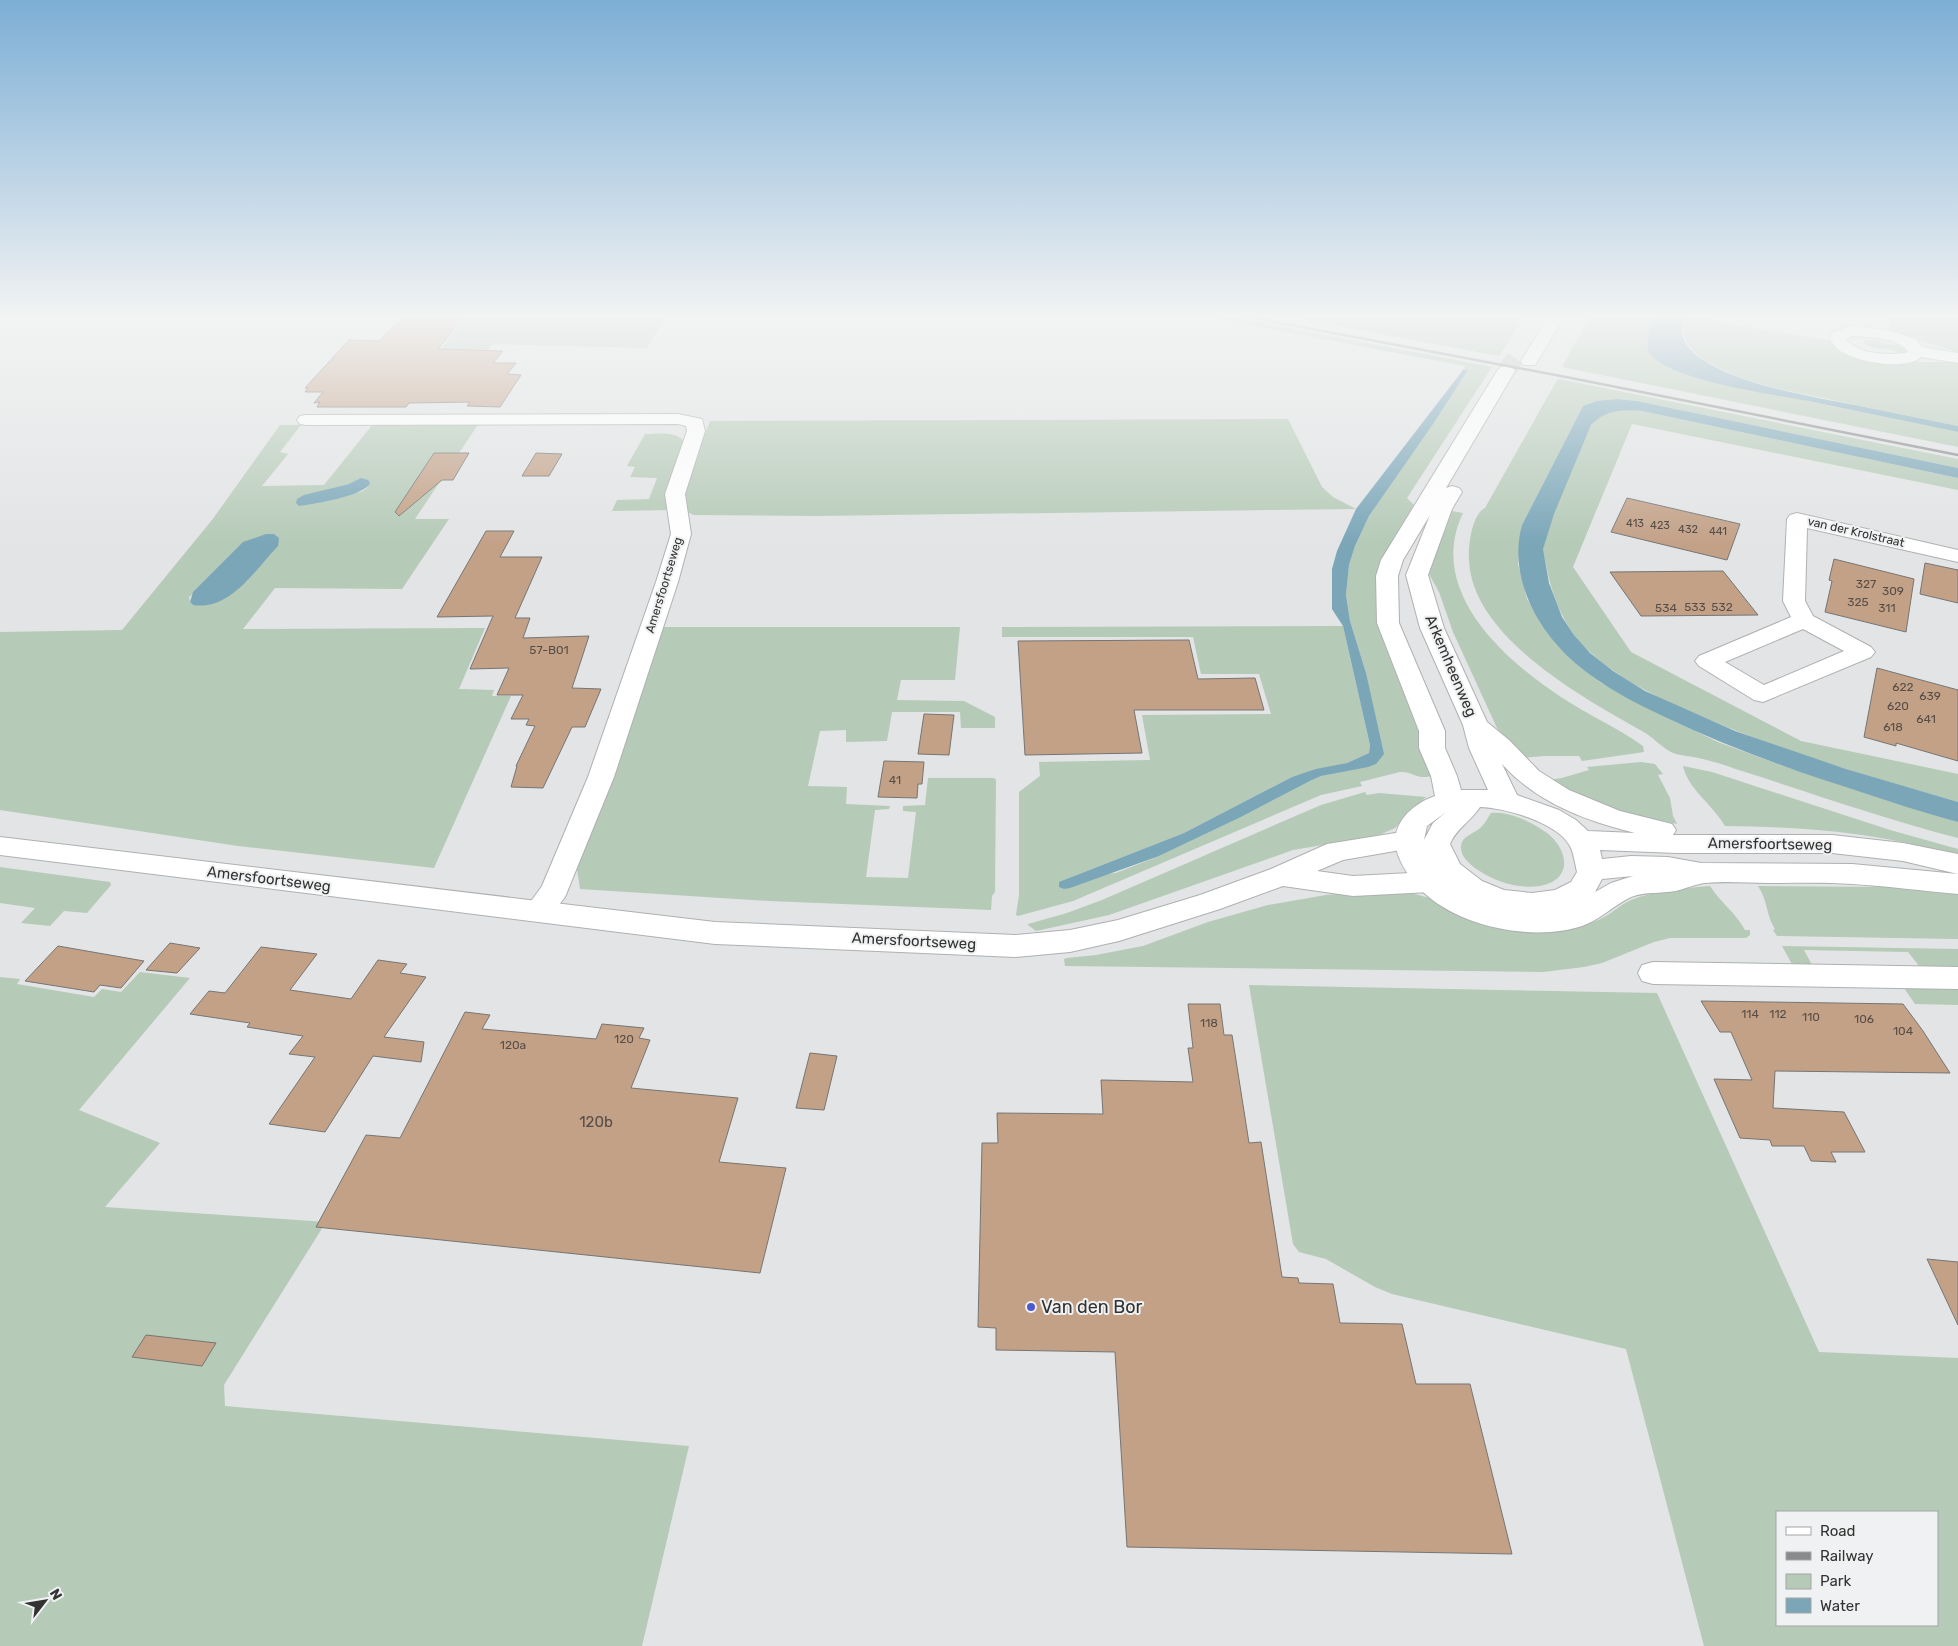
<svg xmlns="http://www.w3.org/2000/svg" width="1958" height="1646" viewBox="0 0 1958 1646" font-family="Rubik,sans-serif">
<rect width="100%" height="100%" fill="#e2e4e5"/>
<g fill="#b5cab7" fill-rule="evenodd">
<path d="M518 314H667L647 348 493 344 477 362 424 371 466 316H516Z"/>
<path d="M1191 314H1216L1492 367 1407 498 1414 505 1394 540 1391 654 1432 770V776C1417 780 1412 771 1400 772L1360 782 1362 786 1321 795 1073 901 1018 916 1016 915 1019 895V792L1040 776 1039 762 1150 760 1142 715 1271 714 1259 674H1201L1193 637H1002V627L1343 626 1370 745 1369 753 1347 763 1292 777 1184 833 1072 877 1116 873 1159 856 1241 817 1310 781 1321 776 1376 764 1366 673 1350 621 1346 595 1349 565 1355 546 1369 516 1468 370H1463L1465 366Z"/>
<path d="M1273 314H1526L1499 356Z"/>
<path d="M1591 314H1656L1647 347 1662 364 1705 380 1958 432V447L1562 367Z"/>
<path d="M1686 314H1710L1709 321 1831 341 1899 362H1958V426L1784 390C1752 382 1666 361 1686 314Z"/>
<path d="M1892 314H1958V352L1888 331Z"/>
<path d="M1865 340H1878L1890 345 1905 344 1908 351 1904 354 1889 349 1873 348 1864 344Z"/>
<path d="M1559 379 1958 459V468L1637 401 1618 399 1583 406 1522 525 1518 564 1527 599 1555 643 1574 662 1601 683 1676 722 1718 742 1780 765 1958 822V838C1885 819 1814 794 1742 771 1727 766 1713 761 1698 758 1690 756 1681 756 1673 753 1663 749 1652 736 1642 731 1583 698 1472 637 1469 560 1468 546 1472 514 1485 508L1557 380Z"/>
<path d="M1621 409 1642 411 1958 478V490L1632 424 1573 567 1631 652 1801 741 1958 774V802C1872 777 1785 753 1703 717 1663 700 1623 682 1591 653 1565 630 1552 598 1546 564 1545 559 1543 554 1543 549 1543 541 1548 531 1550 523 1561 490 1577 458 1591 425L1601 415Z"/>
<path d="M1288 419 1322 487 1333 497 1356 509 815 516 694 515 687 512 682 492 710 421Z"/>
<path d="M479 423 415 519H449L402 589 275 588 243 629 485 628 459 689 494 690 492 696H511L434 868 238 846 0 810V632L122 630 212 520 280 425H301L280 452 288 454 262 486 324 485 373 424ZM349 484 368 487 363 491 314 504 329 489ZM274 534 279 539 193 605 190 602 189 597Z"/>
<path d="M645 434C660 434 678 430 686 444L670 510 612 511 617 500 649 499 657 478 630 477 635 467 627 466Z"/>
<path d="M1452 511 1463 513C1426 590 1503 659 1561 697 1588 715 1618 728 1643 746L1644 752 1582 761 1579 756H1544L1522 758 1497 728 1453 632 1439 592 1429 574 1450 512Z"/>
<path d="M658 627H960L955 680H901L897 700 964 701 995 717V728H961L960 712H892L887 741 846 742V730L820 731 808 786 847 787 846 804 890 806 889 809 875 810 866 877 908 878 916 812 903 811V806L925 805 928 778H994L996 780 995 892 992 896 991 910 769 901 580 889 576 862Z"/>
<path d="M1641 762 1655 764 1663 774 1658 775 1670 798 1673 816 1677 824 1608 809 1548 780 1562 778 1589 770 1587 767Z"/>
<path d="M1683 766 1712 772 1890 830 1958 849V856C1877 832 1808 827 1725 826 1713 805 1688 789 1683 766Z"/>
<path d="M1365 792 1367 795 1379 793 1426 797 1395 828 1377 836 1293 850 1109 915 1036 931 1028 925V924L1067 913 1102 900 1321 805Z"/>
<path d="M1491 813C1509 811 1532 822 1547 833 1569 850 1573 880 1540 886 1518 889 1496 882 1478 870 1471 865 1460 857 1461 846 1462 836 1473 834 1479 829 1485 824 1487 819 1491 813Z"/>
<path d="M0 867 110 882 111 885 87 913 64 911 50 926 21 923 35 908 0 903Z"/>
<path d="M1710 886C1720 902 1736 913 1745 930H1750V935L1746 938H1670L1654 942 1602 963 1584 967 1543 972 1065 966 1064 959 1067 958 1096 955 1143 946 1208 922 1268 905 1326 895 1355 892 1411 893 1551 931C1570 929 1588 926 1606 916 1615 911 1621 904 1631 900 1657 890 1684 888 1710 886Z"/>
<path d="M1758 886 1894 887 1958 892V939L1777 936 1773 930 1775 929C1766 915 1768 901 1758 886Z"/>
<path d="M1782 946 1958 949V969L1920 967 1908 952 1804 950 1812 965 1793 966Z"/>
<path d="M140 972 190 978 79 1110 160 1143 105 1207 326 1222 224 1385 225 1406 689 1446 642 1646H0V977L20 979 17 984 94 997 102 989 121 992Z"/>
<path d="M1249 985 1657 993 1819 1352 1958 1358V1646H1704L1626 1349 1392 1294 1375 1287 1326 1259 1299 1252 1293 1244ZM1777 1512H1937V1625H1777Z"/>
<path d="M1904 988H1958V1005L1915 1004Z"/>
</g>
<g fill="#7aa6b8">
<path d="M1656 314H1686C1682 323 1680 331 1684 340 1704 381 1819 398 1860 406 1893 413 1925 419 1958 426V432C1910 422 1861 412 1813 402 1777 395 1671 381 1650 354 1643 345 1652 324 1656 314Z"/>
<path d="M1463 370H1468L1433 424 1369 516 1355 546 1349 565 1346 595 1350 621 1366 673 1384 754 1376 764 1368 767 1321 776 1310 781 1241 817 1159 856 1070 888 1064 889 1059 887V882L1184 833 1292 777 1316 769 1347 763 1369 753 1370 745 1343 626 1332 609V569L1337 551 1356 509Z"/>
<path d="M1618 399 1637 401 1958 468V478L1642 411C1621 409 1606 410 1591 425L1554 514 1543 549 1549 583 1562 617 1574 635 1590 653 1613 671 1645 691 1735 731 1846 769 1958 802V822C1913 810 1868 794 1824 780 1770 762 1717 742 1665 717 1633 702 1602 686 1575 663 1536 629 1508 576 1522 525L1583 406 1597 401Z"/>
<path d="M361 478 368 480 370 483C365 496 313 504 299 506L296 503 297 499 304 495 349 484Z"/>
<path d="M266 534H274L279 538 278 546C255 570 230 611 193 605L190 602 193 592 243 542Z"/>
</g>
<g fill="#c3a187" stroke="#767574">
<path d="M405 314H466L438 349 503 351 493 363H516L507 374 521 375 500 407 467 406 470 402 409 403 406 407H317L320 402 314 403 323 392H305L308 388H305L349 340 379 341Z"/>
<path d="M434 453H469L453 480H442L399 516 395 512Z"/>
<path d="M536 453 562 454 549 476H522Z"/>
<path d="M1627 498 1740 524 1727 560 1611 532Z"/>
<path d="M486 531H514L500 557H542L515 618H530L523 638 589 636 572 688 601 689 585 727H572L543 788 511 787 517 766H516L535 726 526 725 529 719H511L523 695H497L509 668 470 669 493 616 437 617Z"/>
<path d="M1834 559 1914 579 1906 632 1825 612 1832 581 1829 580Z"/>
<path d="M1925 563 1958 570V603L1920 594Z"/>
<path d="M1723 571 1758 615 1641 616 1610 572Z"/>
<path d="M1189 640 1198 679 1255 678 1264 710H1134L1142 753 1025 755 1018 641Z"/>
<path d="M1877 668 1958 690V761L1896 743V746L1864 737Z"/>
<path d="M924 714 954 715 949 755 918 754Z"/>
<path d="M884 761 924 762 922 784H918L917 798 878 797Z"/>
<path d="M170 943 200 948 177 973 146 970Z"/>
<path d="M58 946 144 961 121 988 100 985 94 992 25 981Z"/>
<path d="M261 947 317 954 290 990 351 999 378 960 407 964 400 973 426 977 384 1037 424 1042 421 1062 373 1056 325 1132 269 1124 315 1057 289 1054 303 1036 247 1027 250 1023 190 1014 209 991 225 993Z"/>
<path d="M1701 1001 1903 1004 1923 1031 1950 1073 1775 1071 1773 1108 1844 1112 1865 1152H1831L1836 1162 1811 1161 1804 1146H1772L1770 1140 1740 1138 1714 1079 1752 1080 1731 1032H1720Z"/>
<path d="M1188 1004H1220L1224 1035H1232L1249 1143 1261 1142 1282 1277 1298 1278 1299 1283 1333 1284 1340 1323 1402 1324 1416 1384H1470L1512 1554 1127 1547 1115 1352 996 1350V1328L978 1327 982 1143H998L997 1113 1103 1114 1101 1080 1193 1082 1188 1048H1193Z"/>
<path d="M465 1012 490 1015 482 1029 596 1039 602 1024 644 1028 639 1038 650 1040 631 1088 738 1098 719 1162 786 1168 760 1273 316 1227 366 1135 400 1138Z"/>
<path d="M810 1053 837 1056 824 1110 796 1108Z"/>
<path d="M1927 1259 1958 1262V1325Z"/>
<path d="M146 1335 216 1343 202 1366 132 1357Z"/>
</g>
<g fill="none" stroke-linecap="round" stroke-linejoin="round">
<path stroke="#bfc0c1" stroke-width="18" stroke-dasharray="18 9" stroke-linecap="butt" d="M1506 371 1515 358"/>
<defs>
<g id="minor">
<path d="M1851 326 1888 330 1916 339 1922 347 1958 353V363L1921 357C1907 371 1859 362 1844 353 1837 350 1834 345 1830 339L1833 332ZM1852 336C1869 337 1896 337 1908 351L1906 353C1887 355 1859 355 1846 339Z"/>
<path d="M678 414 702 419 705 431 685 494 691 534 678 582 614 777 565 897 549 918 539 921 529 918 524 911 542 886 588 777 656 582 671 534 665 494 687 431 686 426 678 424 306 425 300 424 297 420 300 416 306 415Z"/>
<path d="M1797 513 1958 550V562L1807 528 1805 601 1813 616 1871 647 1875 652 1871 657 1763 702 1754 700 1699 666 1695 661 1699 656 1791 617 1783 601 1787 519 1790 515ZM1803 629 1844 651 1764 685 1725 662Z"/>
<path d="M1653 962 1958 967V989L1653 984 1642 981 1638 973 1642 965Z"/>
</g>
<path id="secondary" d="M1408 831 1418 833 1422 840 1418 847 1343 860 1317 871 1353 876 1430 872 1440 875 1444 882 1440 889 1430 892 1353 896 1283 886 1220 909 1119 941 1070 952 1015 957 715 944 0 855V837L715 922 1015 935 1070 930 1118 920 1200 895 1271 869 1327 844Z"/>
<g id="primary">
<path d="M1550 314H1566L1535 365H1523L1521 361Z"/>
<path d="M1506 366 1512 367 1515 371 1446 488 1452 486 1459 488 1462 492 1452 509 1428 575 1444 628 1487 722 1509 740 1539 771 1569 790 1620 811 1672 824 1676 830 1673 835H1832L1903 843 1958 854V874L1903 861 1832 853H1677L1600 850 1602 859 1631 856 1668 857 1701 863 1852 864 1958 874V894C1923 891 1888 886 1852 884 1825 882 1797 883 1769 883 1748 883 1726 881 1705 883 1695 884 1685 889 1676 891 1661 894 1645 891 1631 897 1614 905 1600 920 1582 926 1533 942 1459 927 1422 891 1409 877 1392 855 1396 834 1400 815 1418 802 1435 796L1431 776 1419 748V731L1377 623 1376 576 1381 560 1497 371 1500 367ZM1430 515 1406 575 1420 628 1463 725 1469 748 1488 790H1461L1457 776 1445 748V731L1399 623 1398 576 1403 560ZM1502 764C1537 803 1586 821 1635 833L1588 831 1576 820 1559 810 1517 795ZM1480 807C1506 808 1560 823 1571 848 1574 855 1575 864 1577 872L1571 882 1555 890 1532 893 1504 890 1482 881 1460 864 1450 844C1455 830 1471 821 1480 807ZM1446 812 1433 823 1424 840 1427 826ZM1633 876 1611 883 1595 892 1602 879Z"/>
</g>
</defs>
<use href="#minor" stroke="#afb0b1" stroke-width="2"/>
<use href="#secondary" stroke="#afb0b1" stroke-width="2"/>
<use href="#primary" stroke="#afb0b1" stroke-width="2"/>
<use href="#minor" fill="#fff" fill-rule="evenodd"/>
<use href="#secondary" fill="#fff" fill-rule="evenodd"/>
<use href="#primary" fill="#fff" fill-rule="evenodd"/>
<path stroke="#898a8b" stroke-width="2.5" d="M1233 314 1566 377 1958 455"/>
</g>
<linearGradient id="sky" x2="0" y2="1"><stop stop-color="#7caed5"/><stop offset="0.58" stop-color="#f2f3f3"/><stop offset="1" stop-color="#f2f3f3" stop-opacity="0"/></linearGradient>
<rect width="1958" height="545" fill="url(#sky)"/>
<circle fill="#4f59cf" stroke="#f0f1f2" stroke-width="2" cx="1031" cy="1307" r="5"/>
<g text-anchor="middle" stroke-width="4" stroke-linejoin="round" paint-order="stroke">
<g font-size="11" fill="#564e47">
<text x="1635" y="527">413</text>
<text x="1660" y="529">423</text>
<text x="1688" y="533">432</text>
<text x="1718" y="535">441</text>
</g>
<g font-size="12" fill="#323232" stroke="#f0f1f2">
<text transform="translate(1856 532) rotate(13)" y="4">van der Krolstraat</text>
<text transform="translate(664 585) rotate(-73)" y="4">Amersfoortseweg</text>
</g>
<g font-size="12" fill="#564e47">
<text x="1866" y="588">327</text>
<text x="1893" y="595">309</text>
<text x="1858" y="606">325</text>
<text x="1695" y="611">533</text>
<text x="1722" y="611">532</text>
<text x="1666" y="612">534</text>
<text x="1887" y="612">311</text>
<text x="549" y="654">57-B01</text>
<text x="1903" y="691">622</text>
<text x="1930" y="700">639</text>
<text x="1898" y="710">620</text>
<text x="1926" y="723">641</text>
<text x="1893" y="731">618</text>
<text x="895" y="784">41</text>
<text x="1750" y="1018">114</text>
<text x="1778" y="1018">112</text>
<text x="1811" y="1021">110</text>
<text x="1864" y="1023">106</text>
<text x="1209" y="1027">118</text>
<text x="1903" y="1035">104</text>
<text x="624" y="1043">120</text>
<text x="513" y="1049">120a</text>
</g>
<g font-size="15" fill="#323232" stroke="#f0f1f2">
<text transform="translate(1451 666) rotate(67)" y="5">Arkemheenweg</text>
<text transform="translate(1770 844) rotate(1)" y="5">Amersfoortseweg</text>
<text transform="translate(269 879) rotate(7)" y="5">Amersfoortseweg</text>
<text transform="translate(914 941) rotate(3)" y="5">Amersfoortseweg</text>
</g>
<g font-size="15" fill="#564e47">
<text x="596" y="1127">120b</text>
</g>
<g font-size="18" fill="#323232" stroke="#f0f1f2" text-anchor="start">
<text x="1041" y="1313">Van den Bor</text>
</g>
</g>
<rect x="1776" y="1511" width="162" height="115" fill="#f0f1f2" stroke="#a4a5a5"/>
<rect x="1786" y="1527" width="25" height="8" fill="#ffffff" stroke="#a4a5a5"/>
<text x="1820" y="1536" font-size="15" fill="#323232">Road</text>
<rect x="1786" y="1552" width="25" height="8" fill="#898a8b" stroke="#a4a5a5"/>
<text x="1820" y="1561" font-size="15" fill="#323232">Railway</text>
<rect x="1786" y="1574" width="25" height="15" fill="#b5cab7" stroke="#a4a5a5"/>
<text x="1820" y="1586" font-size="15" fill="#323232">Park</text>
<rect x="1786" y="1598" width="25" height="15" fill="#7aa6b8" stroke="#a4a5a5"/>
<text x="1820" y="1611" font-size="15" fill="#323232">Water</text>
<g transform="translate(45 1601) rotate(59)" stroke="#f0f1f2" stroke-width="4" paint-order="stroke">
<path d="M0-4L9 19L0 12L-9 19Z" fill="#323232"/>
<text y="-8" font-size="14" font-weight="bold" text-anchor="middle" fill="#323232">N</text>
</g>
</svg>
